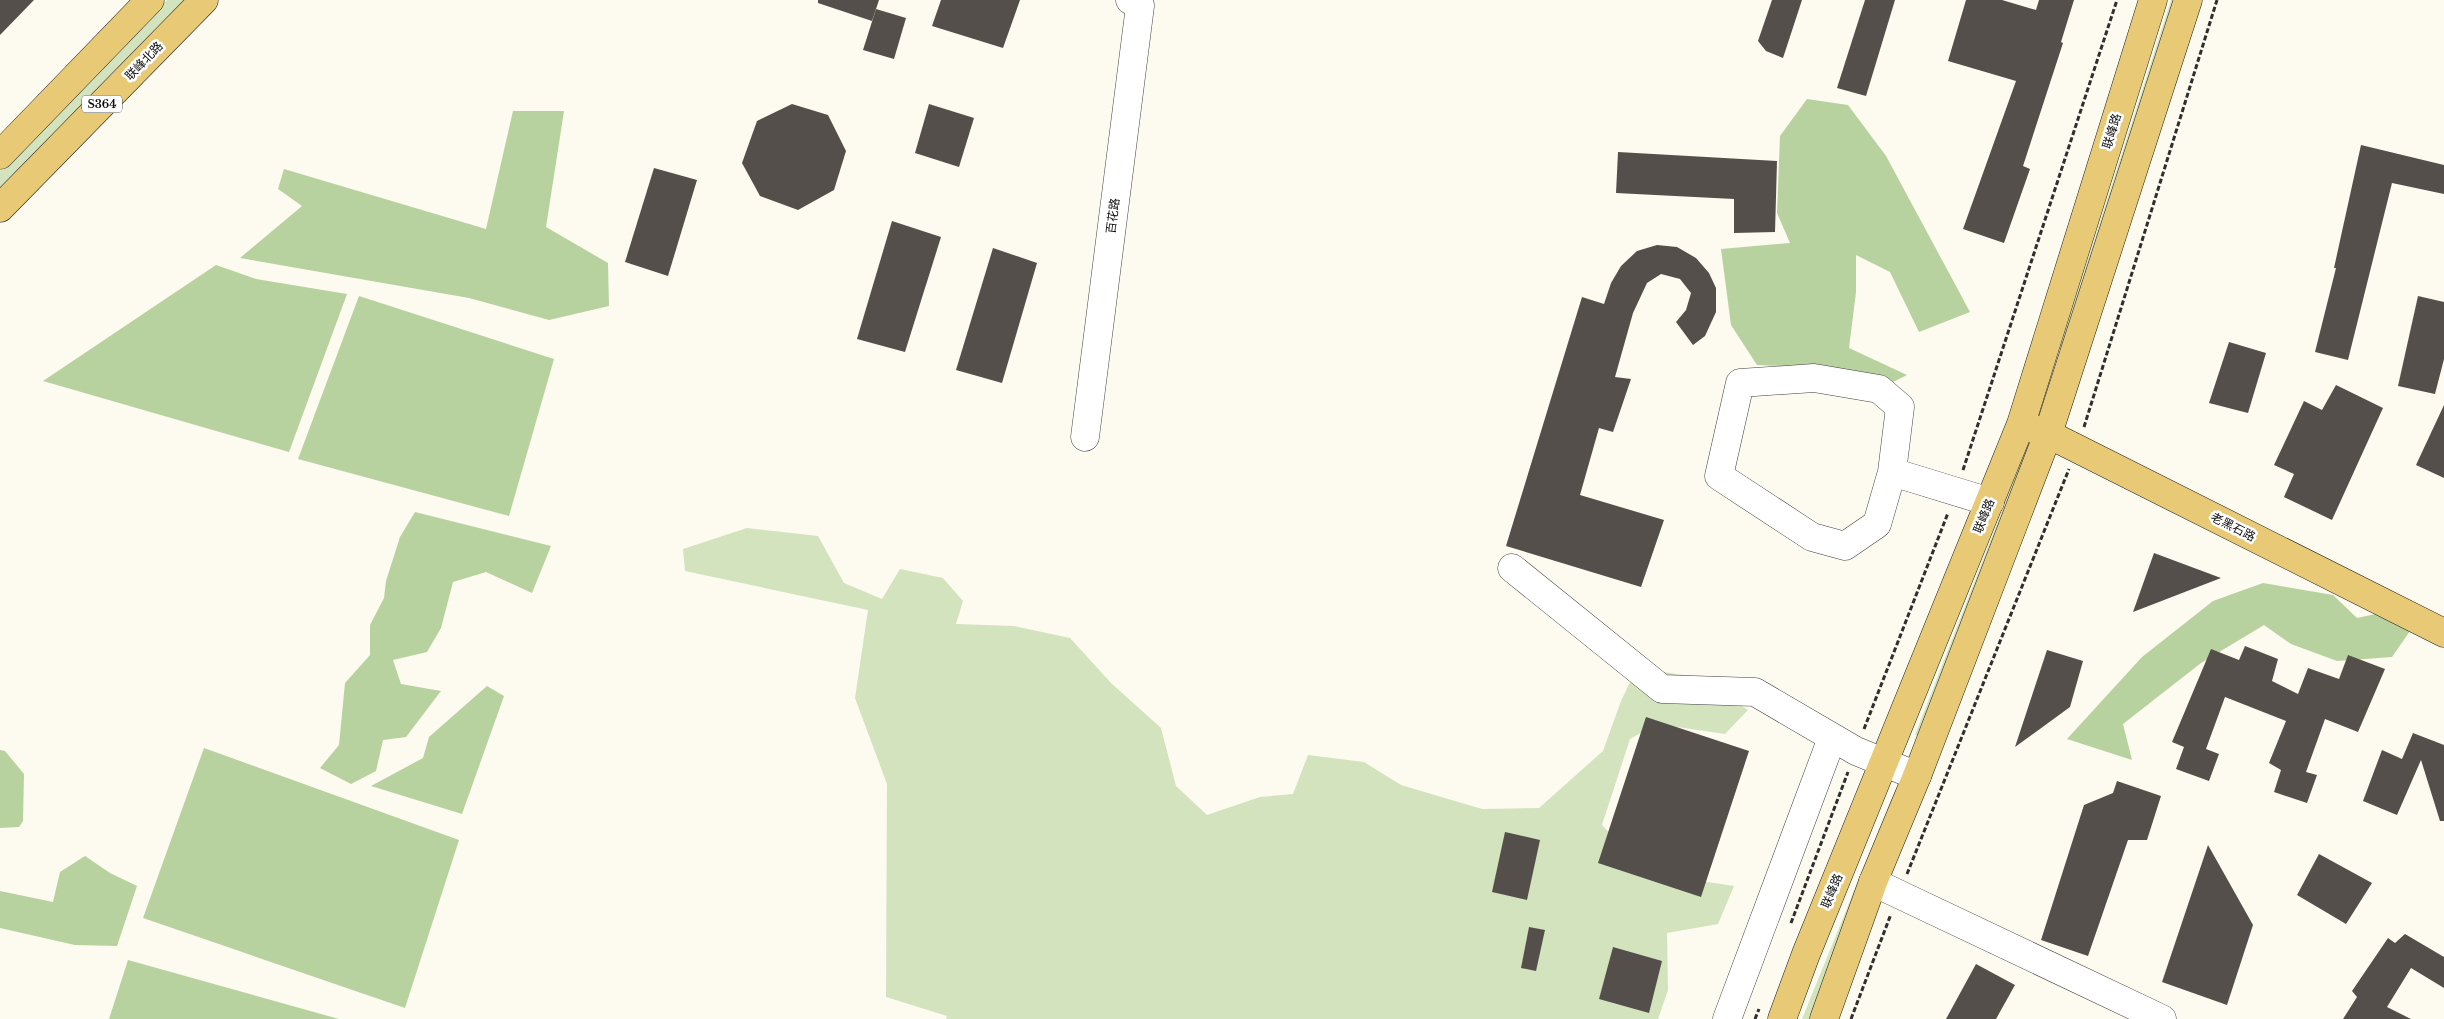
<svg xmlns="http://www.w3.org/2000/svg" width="2444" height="1019" viewBox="0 0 2444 1019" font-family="'Libre Baskerville','Noto Sans SC',serif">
<rect width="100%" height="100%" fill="#fdfaf0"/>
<g fill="#d2e3be">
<path d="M167 0H190L0 194V171Z"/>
<path d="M2171 0H2180L2069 351 2060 347Z"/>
<path d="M2029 441 2037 445 1924 738 1915 735Z"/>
<path d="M747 528 818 536 844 583 882 599 900 569 943 578 963 601 956 624 1014 626 1070 638 1111 683 1161 728 1176 786 1207 815 1260 797 1293 794 1308 755 1364 762 1401 785 1482 809 1539 808 1603 751 1621 701 1637 668 1697 677 1748 710 1725 734 1657 724 1630 739 1602 825 1617 841 1688 879 1734 886 1718 924 1667 933 1668 990 1658 1019H946L947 1016 886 997 887 784 855 698 868 610 685 571 683 549Z"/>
<path d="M1895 790 1903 794 1813 1019H1802Z"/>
</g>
<g fill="#b7d29f">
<path d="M1807 99 1848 105 1886 156 1970 312 1919 332 1890 272 1856 255V292L1849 348 1907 375 1887 385 1847 369 1757 365 1731 325 1721 249 1790 243 1777 213 1780 136Z"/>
<path d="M513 111H564L546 227 608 263 609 306 549 320 469 298 240 258 302 206 278 189 284 169 486 229Z"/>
<path d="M216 265 256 279 347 294 289 452 43 381Z"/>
<path d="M359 296 554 359 509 516 298 459Z"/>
<path d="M415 512 551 546 532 593 486 572 453 582 441 628 427 652 393 660 401 684 441 691 406 737 383 740 376 771 351 784 320 768 339 745 345 683 370 655V625L384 598 386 581 400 537Z"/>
<path d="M2263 583 2333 595 2357 618 2385 612 2410 631 2392 657 2337 661 2291 644 2264 625 2201 663 2123 724 2132 760 2067 739 2142 657 2213 601Z"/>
<path d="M487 686 504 696 462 814 371 786 423 758 429 737Z"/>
<path d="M204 748 459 840 405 1008 143 918Z"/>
<path d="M0 750 5 751 24 774 23 821 19 827 0 828Z"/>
<path d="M85 856 110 873 137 886 117 946 75 945 0 928V891L53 902 60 872Z"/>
<path d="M128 960 339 1019H109Z"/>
</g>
<g fill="#554f4b">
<path d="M0 0H34L0 35Z"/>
<path d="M818 0H879L872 21 818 3Z"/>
<path d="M941 0H1020L1003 48 932 26Z"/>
<path d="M1772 0H1802L1783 58 1766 51 1758 41Z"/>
<path d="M1865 0H1895L1866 96 1837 88Z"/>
<path d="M1966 0H2002L2036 10 2039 0H2074L2061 42 2063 43 2023 166 2030 169 2004 243 1963 229 2016 81 1948 61Z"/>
<path d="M876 9 906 18 894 59 863 50Z"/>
<path d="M792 104 828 115 846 151 834 190 798 210 760 196 742 163 757 121Z"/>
<path d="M929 104 974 118 959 167 915 153Z"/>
<path d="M2361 145 2444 165V194L2392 183 2348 360 2315 352 2336 268H2334Z"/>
<path d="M1618 152 1777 161 1775 232 1734 233V199L1616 193Z"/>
<path d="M654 168 697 180 668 276 625 262Z"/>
<path d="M892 221 941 237 905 352 857 339Z"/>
<path d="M1657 245 1677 247 1696 258 1709 273 1716 288V312L1705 336 1693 345 1676 322 1686 310 1691 293 1680 279 1661 274 1647 283 1633 313 1615 377 1631 379 1613 432 1599 428 1580 495 1664 520 1641 587 1506 546 1582 297 1604 304 1611 283 1621 266 1637 251Z"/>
<path d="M993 248 1037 263 1002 383 956 370Z"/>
<path d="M2418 296 2444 302V359L2435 394 2398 386Z"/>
<path d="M2229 342 2266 353 2248 413 2209 403Z"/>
<path d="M2336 385 2383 408 2332 520 2284 497 2294 474 2274 465 2304 401 2322 410Z"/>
<path d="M2444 405V478L2416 465Z"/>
<path d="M2154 553 2221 578 2133 612Z"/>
<path d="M2245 646 2278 659 2272 681 2298 694 2308 668 2339 679 2348 655 2385 669 2358 732 2325 719 2306 772 2317 775 2307 803 2274 792 2281 770 2269 763 2286 721 2225 697 2206 749 2219 754 2209 781 2176 769 2184 747 2172 742 2211 649 2239 660Z"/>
<path d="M2047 650 2083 661 2070 707 2015 747Z"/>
<path d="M1646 717 1749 751 1701 897 1598 863Z"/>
<path d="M2413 733 2444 745V821H2440L2421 760 2397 815 2363 801 2382 750 2402 759Z"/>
<path d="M2117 781 2161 796 2147 840H2128L2088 956 2041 940 2084 805 2113 793Z"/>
<path d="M1505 832 1540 840 1527 900 1492 892Z"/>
<path d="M2208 845 2253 925 2227 1005 2162 982Z"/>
<path d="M2319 854 2372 883 2346 924 2297 895Z"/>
<path d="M1529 927 1545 930 1536 971 1521 968Z"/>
<path d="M2405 934 2444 957V988L2411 968 2387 1007 2411 1019H2343L2357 997 2352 991 2388 938 2395 943Z"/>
<path d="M1613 947 1662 961 1649 1013 1599 999Z"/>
<path d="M1976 964 2015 985 1996 1019H1946Z"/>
</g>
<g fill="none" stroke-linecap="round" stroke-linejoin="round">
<defs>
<g id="minor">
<path d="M1085 437 1140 6 1130 0"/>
<path d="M1892 472 1900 407 1879 389 1814 378 1740 383 1719 476 1812 537 1845 546 1877 524 1892 472 1990 502"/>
<path d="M1512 568 1662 689 1755 692 1856 751 1917 776"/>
<path d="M1873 882 2162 1019"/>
<path d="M1727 1019 1832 738"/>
</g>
<g id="major">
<path d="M0 155 150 0"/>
<path d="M0 208 204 0"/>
<path d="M2031 428 2048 434 2444 633"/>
<path d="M1782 1019 1806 954 2021 424 2153 0"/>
<path d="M1824 1019 1873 882 1917 776 2048 434 2188 0"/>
</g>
</defs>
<use href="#minor" stroke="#404040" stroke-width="29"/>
<use href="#major" stroke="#1e1e1e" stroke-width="29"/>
<g stroke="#2f2f2f" stroke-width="3" stroke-dasharray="5 2.5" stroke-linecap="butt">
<path d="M2084 427 2217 0"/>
<path d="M1963 470 2117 0"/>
<path d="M1864 729 1948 513"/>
<path d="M1907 874 2069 469"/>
<path d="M1791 923 1848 772"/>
<path d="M1755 1019 1759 1009"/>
<path d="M1851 1019 1891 914"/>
</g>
<use href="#minor" stroke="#fff" stroke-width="28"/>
<use href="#major" stroke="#e7c976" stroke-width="28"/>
</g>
<g text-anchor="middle" stroke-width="5" stroke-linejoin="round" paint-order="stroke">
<rect fill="#fff" stroke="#565656" stroke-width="1" x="82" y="95.5" width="40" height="17" rx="4"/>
<g font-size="11" font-weight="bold" fill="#0d0d0d">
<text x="102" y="108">S364</text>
</g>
<g font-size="12" fill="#0d0d0d" stroke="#fff">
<text transform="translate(144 61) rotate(-46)" y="4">联峰北路</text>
<text transform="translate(2112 131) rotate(-73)" y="4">联峰路</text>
<text transform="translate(1113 216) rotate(-83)" y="4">百花路</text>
<text transform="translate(1984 516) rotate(-68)" y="4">联峰路</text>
<text transform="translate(2233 527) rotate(27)" y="4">老黑石路</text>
<text transform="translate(1832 891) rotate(-67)" y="4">联峰路</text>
</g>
</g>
</svg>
